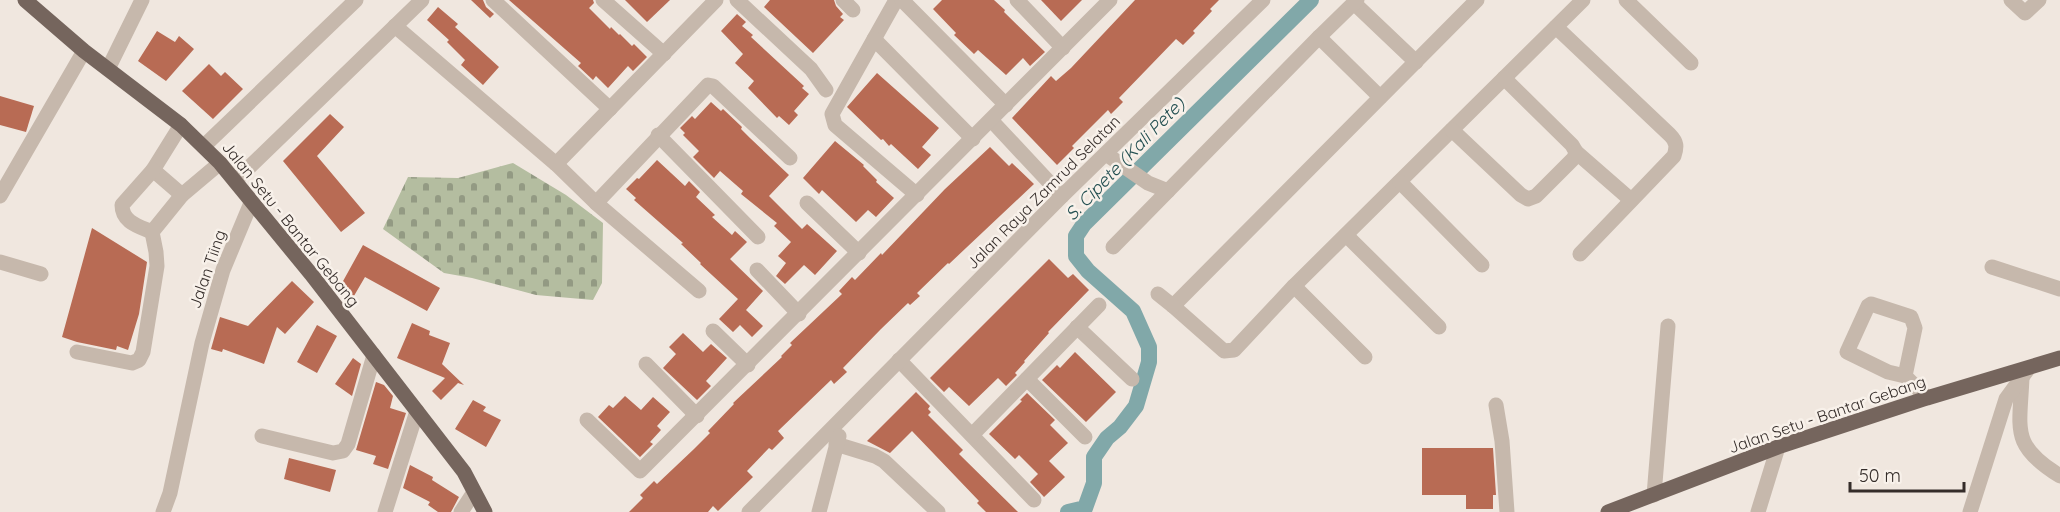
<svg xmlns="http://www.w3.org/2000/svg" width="2060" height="512" viewBox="0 0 2060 512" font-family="Quicksand,sans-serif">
<defs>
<pattern id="cemetery-stones" width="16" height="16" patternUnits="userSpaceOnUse" patternTransform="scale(1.5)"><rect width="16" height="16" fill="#b4bda0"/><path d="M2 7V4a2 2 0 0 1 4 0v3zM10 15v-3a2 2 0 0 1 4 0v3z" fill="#939a83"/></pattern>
</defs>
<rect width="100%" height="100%" fill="#f0e7df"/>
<path fill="url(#cemetery-stones)" d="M513 163 566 195 603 223 602 283 593 300 536 295 472 278 444 273 383 229 408 177 458 178Z"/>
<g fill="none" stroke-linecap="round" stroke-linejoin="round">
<path stroke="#81a8a9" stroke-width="16" d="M1068 512 1085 508 1094 483V457L1107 438 1120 427 1136 406 1149 362V347L1133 311 1088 271 1076 256V236L1084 224 1311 0"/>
</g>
<g fill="#b86b54">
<path d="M471 0H483L486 7 494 14 490 18Z"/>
<path d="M509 0H593L594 3 589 8 610 29 611 27 619 35 620 34 632 46 634 44 647 57 633 71 628 66 608 88 596 76 593 80 578 66 581 63Z"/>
<path d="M625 0H670L647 22Z"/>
<path d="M770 0H834L836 6 843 14 840 17 844 20 813 53 764 7Z"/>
<path d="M942 0H994L1005 10 1004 12 1045 52 1030 66 1023 58 1006 75 978 50 974 54 954 35 956 33 933 9Z"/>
<path d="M1041 0H1082L1061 21Z"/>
<path d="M1135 0H1219L1210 9 1212 11 1193 31 1195 33 1183 45 1176 39 1119 98 1123 102 1111 114 1108 110 1072 146 1074 148 1057 165 1012 118 1051 76 1056 81 1071 68Z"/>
<path d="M438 7 458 24 455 27 499 67 483 85 461 65 465 60 447 42 449 40 427 20Z"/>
<path d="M737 14 746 22 742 26 753 35 751 37 804 86 802 88 809 94 794 111 798 115 789 125 779 116 777 118 748 88 754 81 735 63 743 54 721 31Z"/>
<path d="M157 31 175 42 179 36 194 49 166 81 138 61Z"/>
<path d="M209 64 221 76 225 72 243 89 213 119 182 91Z"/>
<path d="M877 73 939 128 922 147 931 155 918 169 891 144 889 146 883 139 881 140 847 107Z"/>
<path d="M0 96 34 106 26 132 0 125Z"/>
<path d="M711 102 721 111 723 109 742 127 741 129 750 138 789 175 769 196 802 229 807 224 837 251 815 275 804 265 785 284 776 276 786 263 778 256 791 242 774 226 777 223 741 194 743 191 720 171 714 178 693 157 699 151 683 135 685 133 680 128 692 116 695 119Z"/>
<path d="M330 114 344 127 317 156 365 213 341 232 283 161Z"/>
<path d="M835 141 864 165 863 166 877 180 876 182 894 198 876 217 868 210 856 222 822 190 819 194 803 178Z"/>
<path d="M990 147 1009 166 1012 163 1034 184 949 264 948 263 917 293 920 296 910 305 908 303 881 329 843 368 847 372 834 384 831 380 778 431 784 438 772 450 769 448 747 471 753 477 718 511 713 506 708 512H629L643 498 640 495 654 481 657 484 694 449 710 433 708 431 734 404 733 403 782 357 781 356 792 345 790 343 842 294 839 291 852 277 855 280 881 253 882 255 945 189Z"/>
<path d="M657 160 685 186 689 181 700 192 696 197 715 215 712 217 732 235 735 231 747 242 730 259 763 291 746 310 763 326 752 337 740 325 733 332 719 319 738 299 700 264 701 263 681 244 683 243 634 200 636 198 626 189 637 178 639 179Z"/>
<path d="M92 228 147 262 139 314 128 350 117 346 116 350 77 342 62 337Z"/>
<path d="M363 245 440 288 427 311 365 277 351 301 339 295 337 292Z"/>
<path d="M1049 259 1068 278 1073 274 1089 290 1048 332 1049 333 1024 361 1025 362 1015 373 1017 375 1006 386 998 378 969 406 949 387 944 392 930 378Z"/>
<path d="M292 281 314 302 285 334 277 327 264 364 223 349 222 352 211 349 220 317 248 326Z"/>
<path d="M412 323 430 331 429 335 450 343 442 364 464 385 458 383 441 400 432 391 445 378 397 358Z"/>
<path d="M317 325 337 336 317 373 297 362Z"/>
<path d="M683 333 703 352 711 344 727 358 706 381 711 386 697 400 663 368 676 354 669 347Z"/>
<path d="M1075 352 1116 392 1086 422 1042 380 1057 365 1060 368Z"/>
<path d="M353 358 361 364 352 396 335 384Z"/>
<path d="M376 382 384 385 393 396 390 408 406 413 388 469 373 464 376 456 356 450Z"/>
<path d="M916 392 930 406 928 409 931 412 928 415 963 450 959 454 1018 512H986L977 503 979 501 912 431 890 453 867 441Z"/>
<path d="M1027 393 1055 420 1050 425 1068 443 1049 461 1065 477 1044 497 1030 482 1038 474 1019 455 1015 459 989 434 1022 401 1020 400Z"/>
<path d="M625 396 641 410 653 397 670 412 657 426 661 430 650 442 653 444 640 457 598 417 609 405 613 408Z"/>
<path d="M473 400 486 407 483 411 501 420 486 447 455 429Z"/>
<path d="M1422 448H1493L1496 495H1493V509H1466V495H1422Z"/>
<path d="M289 458 336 470 330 492 284 479Z"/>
<path d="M410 465 433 477 432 480 459 497 451 512H438L428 505 430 502 403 488Z"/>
</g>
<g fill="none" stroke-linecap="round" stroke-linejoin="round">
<g stroke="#c6b8ac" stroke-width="15">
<path d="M493 0 610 109"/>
<path d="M603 0 664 54"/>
<path d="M737 0 811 69 826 90"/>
<path d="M843 0 853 10"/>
<path d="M896 0 832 114 835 125 917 195"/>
<path d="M902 0 1006 105"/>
<path d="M1017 0 1063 48"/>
<path d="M1477 0 1173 306 1224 351 1234 350 1294 286 1583 0"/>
<path d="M1626 0 1691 63"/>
<path d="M2011 0 2025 13 2039 0"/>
<path d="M1354 3 1416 62"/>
<path d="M395 26 556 164 596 203 708 85 713 86 790 158"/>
<path d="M1556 27 1670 135C1677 142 1677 147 1674 156L1580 254"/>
<path d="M1319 37 1380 97"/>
<path d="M874 39 973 139"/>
<path d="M108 69 142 0"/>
<path d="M991 120 1062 196"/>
<path d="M181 125 153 170 182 195"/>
<path d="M1452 130 1521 195 1528 199 1536 196 1574 158 1576 152 1572 145 1504 78"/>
<path d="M658 135 758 237"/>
<path d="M204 146 356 0"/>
<path d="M1576 152 1631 200"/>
<path d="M1106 154 1148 183 1168 191"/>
<path d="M556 164 716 0"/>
<path d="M235 181 422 0"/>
<path d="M1400 182 1482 265"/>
<path d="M0 196 84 51"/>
<path d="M596 203 699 291"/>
<path d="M807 203 859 253"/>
<path d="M152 232C138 226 122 222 122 205L153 170"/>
<path d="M1346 235 1439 327"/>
<path d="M1113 247 1319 37 1357 0"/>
<path d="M0 262 41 274"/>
<path d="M1992 267 2060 289"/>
<path d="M757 270 799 314"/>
<path d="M1294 286 1365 357"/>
<path d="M1158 294 1173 306"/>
<path d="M1077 327 1132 379"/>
<path d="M713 331 748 365"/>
<path d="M77 352 132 363 139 360 143 352 157 266 156 252 152 232 182 195 220 163"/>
<path d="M899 360 1034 500"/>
<path d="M646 364 697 416"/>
<path d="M1905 376 1888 372 1847 352 1868 306 1871 304 1911 317 1915 328 1905 376 1927 398"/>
<path d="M2022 377C2020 430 2010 445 2060 476"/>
<path d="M1027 379 1085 437"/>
<path d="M1496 405 1502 441 1507 512"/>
<path d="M587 420 640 471 1110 0"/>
<path d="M972 435 1099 305"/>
<path d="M262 436 333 453 343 451 348 444 374 355"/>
<path d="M836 444 875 456 884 461 938 512"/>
<path d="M1654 495 1668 326"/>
<path d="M163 512 170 493 202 343 223 270 251 203"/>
<path d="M385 512 417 411"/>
<path d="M461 512 474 492"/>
<path d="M749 512 1062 196 1263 0"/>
<path d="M819 512 839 436"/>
<path d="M1758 512 1778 447"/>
<path d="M1970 512 2006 399 2028 369"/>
</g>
<g stroke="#75655d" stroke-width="15">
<path d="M25 0 84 51 181 125 220 163 311 274 464 472 485 512"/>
<path d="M1608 512 1778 447 1927 398 2060 358"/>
</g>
</g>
<g text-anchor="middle" stroke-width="5" stroke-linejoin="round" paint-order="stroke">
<g font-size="16" fill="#352d2a" stroke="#f8f1ea">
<text transform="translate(1043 192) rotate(-45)" y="6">Jalan Raya Zamrud Selatan</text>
<text transform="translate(291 224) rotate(51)" y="6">Jalan Setu - Bantar Gebang</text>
<text transform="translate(207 269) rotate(-71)" y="6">Jalan Tiing</text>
<text transform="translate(1827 414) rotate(-19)" y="6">Jalan Setu - Bantar Gebang</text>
</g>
<g font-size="18" font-style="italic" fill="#245052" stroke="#f8f1ea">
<text transform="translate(1125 159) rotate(-46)" y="6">S. Cipete (Kali Pete)</text>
</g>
</g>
<path d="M1850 482v9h114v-9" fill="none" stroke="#352d2a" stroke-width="3"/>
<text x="1859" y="482" font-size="18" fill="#352d2a" stroke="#f8f1ea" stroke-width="4.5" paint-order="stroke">50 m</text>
</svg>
